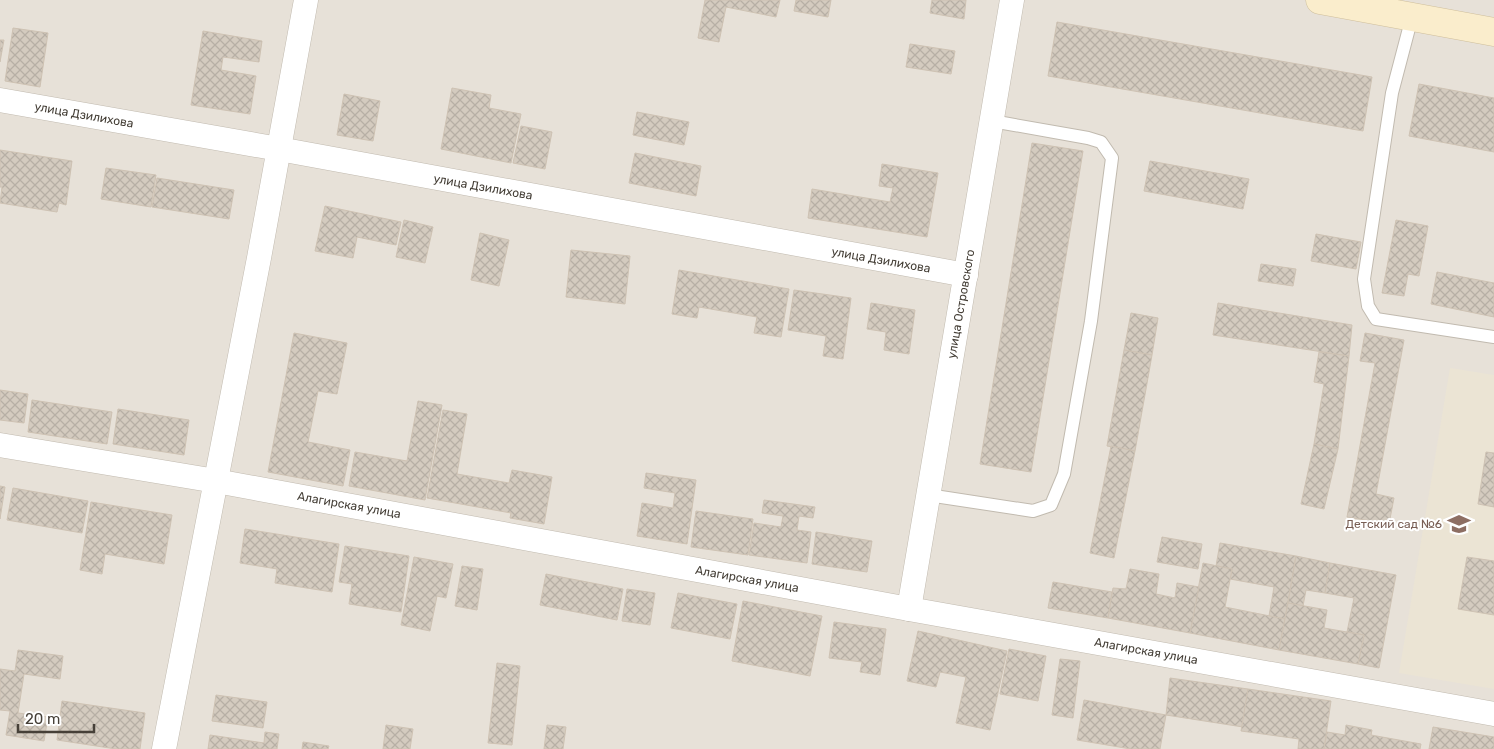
<svg xmlns="http://www.w3.org/2000/svg" width="1494" height="749" viewBox="0 0 1494 749" font-family="Rubik,sans-serif">
<defs>
<pattern id="building-cross-hatch" width="8" height="8" patternUnits="userSpaceOnUse" patternTransform="scale(1.25)"><rect width="8" height="8" fill="#d4cbbf"/><path d="M0 0l8 8M0 8l8-8" fill="none" stroke="#b7afa5"/></pattern>
</defs>
<rect width="100%" height="100%" fill="#f3f0e9"/>
<rect fill="#e7e1d8" x="0" y="0" width="1494" height="749"/>
<path fill="#ebe4d4" d="M1450 368 1494 375V689L1399 673Z"/>
<g fill="url(#building-cross-hatch)" stroke="#cec2b3">
<path d="M705 0H780L776 17 726 7 719 42 698 38Z"/>
<path d="M796 0H831L828 17 794 11Z"/>
<path d="M932 0H966L964 19 930 13Z"/>
<path d="M1057 22 1372 77 1363 131 1048 76Z"/>
<path d="M13 28 48 33 40 87 5 81Z"/>
<path d="M203 31 262 41 259 62 223 57 221 70 256 76 250 114 191 105Z"/>
<path d="M0 40H4L0 62Z"/>
<path d="M910 44 955 51 951 74 906 67Z"/>
<path d="M1419 84 1494 98V152L1409 136Z"/>
<path d="M452 88 491 95 489 108 521 114 511 163 441 149Z"/>
<path d="M344 94 380 101 373 141 337 135Z"/>
<path d="M637 112 689 122 684 145 633 135Z"/>
<path d="M521 126 552 132 545 169 513 163Z"/>
<path d="M1032 143 1083 151 1031 472 980 464Z"/>
<path d="M0 150 72 161 66 205 59 203 57 212 0 203 2 187H0Z"/>
<path d="M635 153 701 166 696 196 629 183Z"/>
<path d="M1150 161 1249 179 1243 209 1144 191Z"/>
<path d="M882 164 938 173 927 237 808 218 812 189 890 202 893 188 879 186Z"/>
<path d="M106 168 156 175 151 207 101 199Z"/>
<path d="M157 178 234 190 229 219 152 207Z"/>
<path d="M325 206 401 222 396 245 357 237 353 258 315 251Z"/>
<path d="M404 220 433 227 425 263 396 257Z"/>
<path d="M1396 220 1428 226 1419 276 1408 274 1404 296 1382 293Z"/>
<path d="M480 233 509 240 499 286 471 280Z"/>
<path d="M1316 234 1361 242 1356 269 1311 261Z"/>
<path d="M571 250 630 256 625 304 566 297Z"/>
<path d="M1261 264 1296 269 1293 286 1258 281Z"/>
<path d="M679 270 789 289 781 337 754 333 757 317 699 307 697 318 672 314Z"/>
<path d="M1437 272 1494 283V317L1431 304Z"/>
<path d="M794 290 851 298 843 359 823 356 826 336 788 330Z"/>
<path d="M871 303 915 310 909 354 884 350 886 332 867 329Z"/>
<path d="M1218 303 1352 325 1349 356 1213 335Z"/>
<path d="M1131 313 1158 318 1152 355 1124 350Z"/>
<path d="M294 333 347 343 337 394 318 391 308 442 350 450 343 486 268 472Z"/>
<path d="M1365 333 1404 340 1376 494 1394 498 1389 524 1347 517 1375 363 1360 361Z"/>
<path d="M1124 350 1152 355 1135 451 1107 446Z"/>
<path d="M1319 352 1349 356 1338 449 1314 444 1324 384 1314 382Z"/>
<path d="M0 390 28 394 24 423 0 420Z"/>
<path d="M32 400 112 412 107 444 28 432Z"/>
<path d="M418 401 442 405 425 500 349 486 355 452 407 461Z"/>
<path d="M118 409 189 420 184 455 113 444Z"/>
<path d="M443 410 467 414 457 474 509 483 512 470 552 477 544 524 510 518 511 513 427 498Z"/>
<path d="M1314 444 1338 449 1324 509 1301 504Z"/>
<path d="M1111 446 1135 451 1114 558 1090 553Z"/>
<path d="M1486 452 1494 453V507L1478 504Z"/>
<path d="M646 473 696 480 687 544 637 536 642 503 673 508 675 493 644 488Z"/>
<path d="M0 486 5 487 0 519Z"/>
<path d="M13 488 88 501 82 533 7 520Z"/>
<path d="M764 500 815 507 813 518 799 516 797 530 811 532 807 563 749 555 754 523 781 527 783 516 762 513Z"/>
<path d="M91 502 172 515 164 564 105 554 102 574 80 570Z"/>
<path d="M696 511 753 519 748 555 691 547Z"/>
<path d="M245 529 339 544 332 592 275 583 277 569 240 563Z"/>
<path d="M816 532 872 541 867 572 812 564Z"/>
<path d="M1162 537 1202 544 1198 569 1157 562Z"/>
<path d="M1220 543 1296 556 1285 619 1269 616 1274 587 1230 579 1232 569 1216 566Z"/>
<path d="M345 546 409 556 401 612 349 604 352 584 339 582Z"/>
<path d="M1296 556 1330 563 1325 593 1306 590 1303 606 1288 603Z"/>
<path d="M414 557 453 564 446 598 437 596 430 631 401 625Z"/>
<path d="M1467 557 1494 561V615L1458 609Z"/>
<path d="M1203 563 1232 569 1225 607 1285 619 1279 650 1190 633Z"/>
<path d="M1330 563 1396 575 1379 668 1358 664 1364 635 1347 632 1354 598 1325 593Z"/>
<path d="M462 566 483 569 477 610 455 606Z"/>
<path d="M1130 569 1159 574 1156 594 1175 598 1177 583 1199 587 1190 633 1108 618 1113 588 1126 589Z"/>
<path d="M546 574 623 589 617 620 540 605Z"/>
<path d="M1053 582 1112 592 1108 618 1048 608Z"/>
<path d="M627 589 655 593 650 625 622 621Z"/>
<path d="M678 593 737 604 730 639 671 628Z"/>
<path d="M743 601 822 616 810 676 732 661Z"/>
<path d="M1288 603 1327 610 1324 628 1364 635 1358 664 1279 650Z"/>
<path d="M834 622 886 629 880 675 860 672 862 662 829 658Z"/>
<path d="M918 631 1007 651 990 730 956 723 966 677 940 672 936 687 907 681Z"/>
<path d="M1009 649 1046 656 1038 701 1000 694Z"/>
<path d="M18 650 63 656 60 679 24 674 18 713 48 717 44 741 6 735 10 711 0 710V669L15 671Z"/>
<path d="M1060 659 1080 661 1073 718 1052 715Z"/>
<path d="M497 663 520 666 512 745 488 743Z"/>
<path d="M1170 678 1248 689 1243 727 1166 715Z"/>
<path d="M1248 689 1331 701 1324 749H1298L1299 739 1241 731Z"/>
<path d="M216 695 267 702 263 728 212 721Z"/>
<path d="M1084 700 1166 715 1160 749H1131L1077 740Z"/>
<path d="M62 701 145 713 140 749H116L57 740Z"/>
<path d="M386 725 413 729 410 749H383Z"/>
<path d="M547 725 566 727 563 749H544Z"/>
<path d="M1346 725 1372 730 1371 735 1421 744 1420 749H1324L1327 732 1345 735Z"/>
<path d="M1433 727 1494 737V749H1429Z"/>
<path d="M265 732 279 734 277 749H208L210 735 264 743Z"/>
<path d="M303 742 329 746 328 749H302Z"/>
</g>
<g fill="none" stroke-linecap="round" stroke-linejoin="round">
<defs>
<g id="service">
<path d="M1412 17 1392 93 1364 279 1368 306 1376 319 1494 337"/>
<path d="M928 495 1033 511 1051 505 1064 474 1091 321 1112 158 1101 142 1088 138 992 121"/>
</g>
<g id="minor">
<path d="M0 100 279 149 966 275"/>
<path d="M0 445 216 481 909 609 1494 714"/>
<path d="M909 609 1012 0"/>
<path d="M164 749 259 258 306 0"/>
</g>
<path id="secondary" d="M1320 0 1494 32"/>
</defs>
<use href="#service" stroke="#c1baaf" stroke-width="14"/>
<use href="#minor" stroke="#c1baaf" stroke-width="25"/>
<use href="#secondary" stroke="#cfbf9c" stroke-width="29"/>
<use href="#service" stroke="#fff" stroke-width="12"/>
<use href="#minor" stroke="#fff" stroke-width="24"/>
<use href="#secondary" stroke="#faedcc" stroke-width="28"/>
</g>
<defs>
<symbol id="school-bare" viewBox="-9 -9 18 18"><path d="M0-5L7-2L0 1L-7-2ZM-4 1L0 2.5L4 1V4Q0 6-4 4Z" fill="#8d6e63" stroke="#fff" stroke-width="2.5" paint-order="stroke"/></symbol>
</defs>
<g fill-rule="evenodd">
<use href="#school-bare" x="1443" y="508" width="32" height="32"/>
</g>
<g text-anchor="middle" stroke-width="4" stroke-linejoin="round" paint-order="stroke">
<g font-size="12" fill="#464038" stroke="#fff">
<text transform="translate(84 115) rotate(10)" y="4">улица Дзилихова</text>
<text transform="translate(483 187) rotate(10)" y="4">улица Дзилихова</text>
<text transform="translate(881 260) rotate(10)" y="4">улица Дзилихова</text>
<text transform="translate(961 304) rotate(-80)" y="4">улица Островского</text>
<text transform="translate(349 505) rotate(10)" y="4">Алагирская улица</text>
<text transform="translate(747 579) rotate(10)" y="4">Алагирская улица</text>
<text transform="translate(1146 651) rotate(10)" y="4">Алагирская улица</text>
</g>
<g font-size="12" fill="#785e54" stroke="#fff" text-anchor="end">
<text x="1442" y="528">Детский сад №6</text>
</g>
</g>
<path d="M18 724v8h76v-8" fill="none" stroke="#464038" stroke-width="2.5"/>
<text x="25" y="724" font-size="15" fill="#464038" stroke="#ffffff" stroke-width="4" paint-order="stroke">20 m</text>
</svg>
